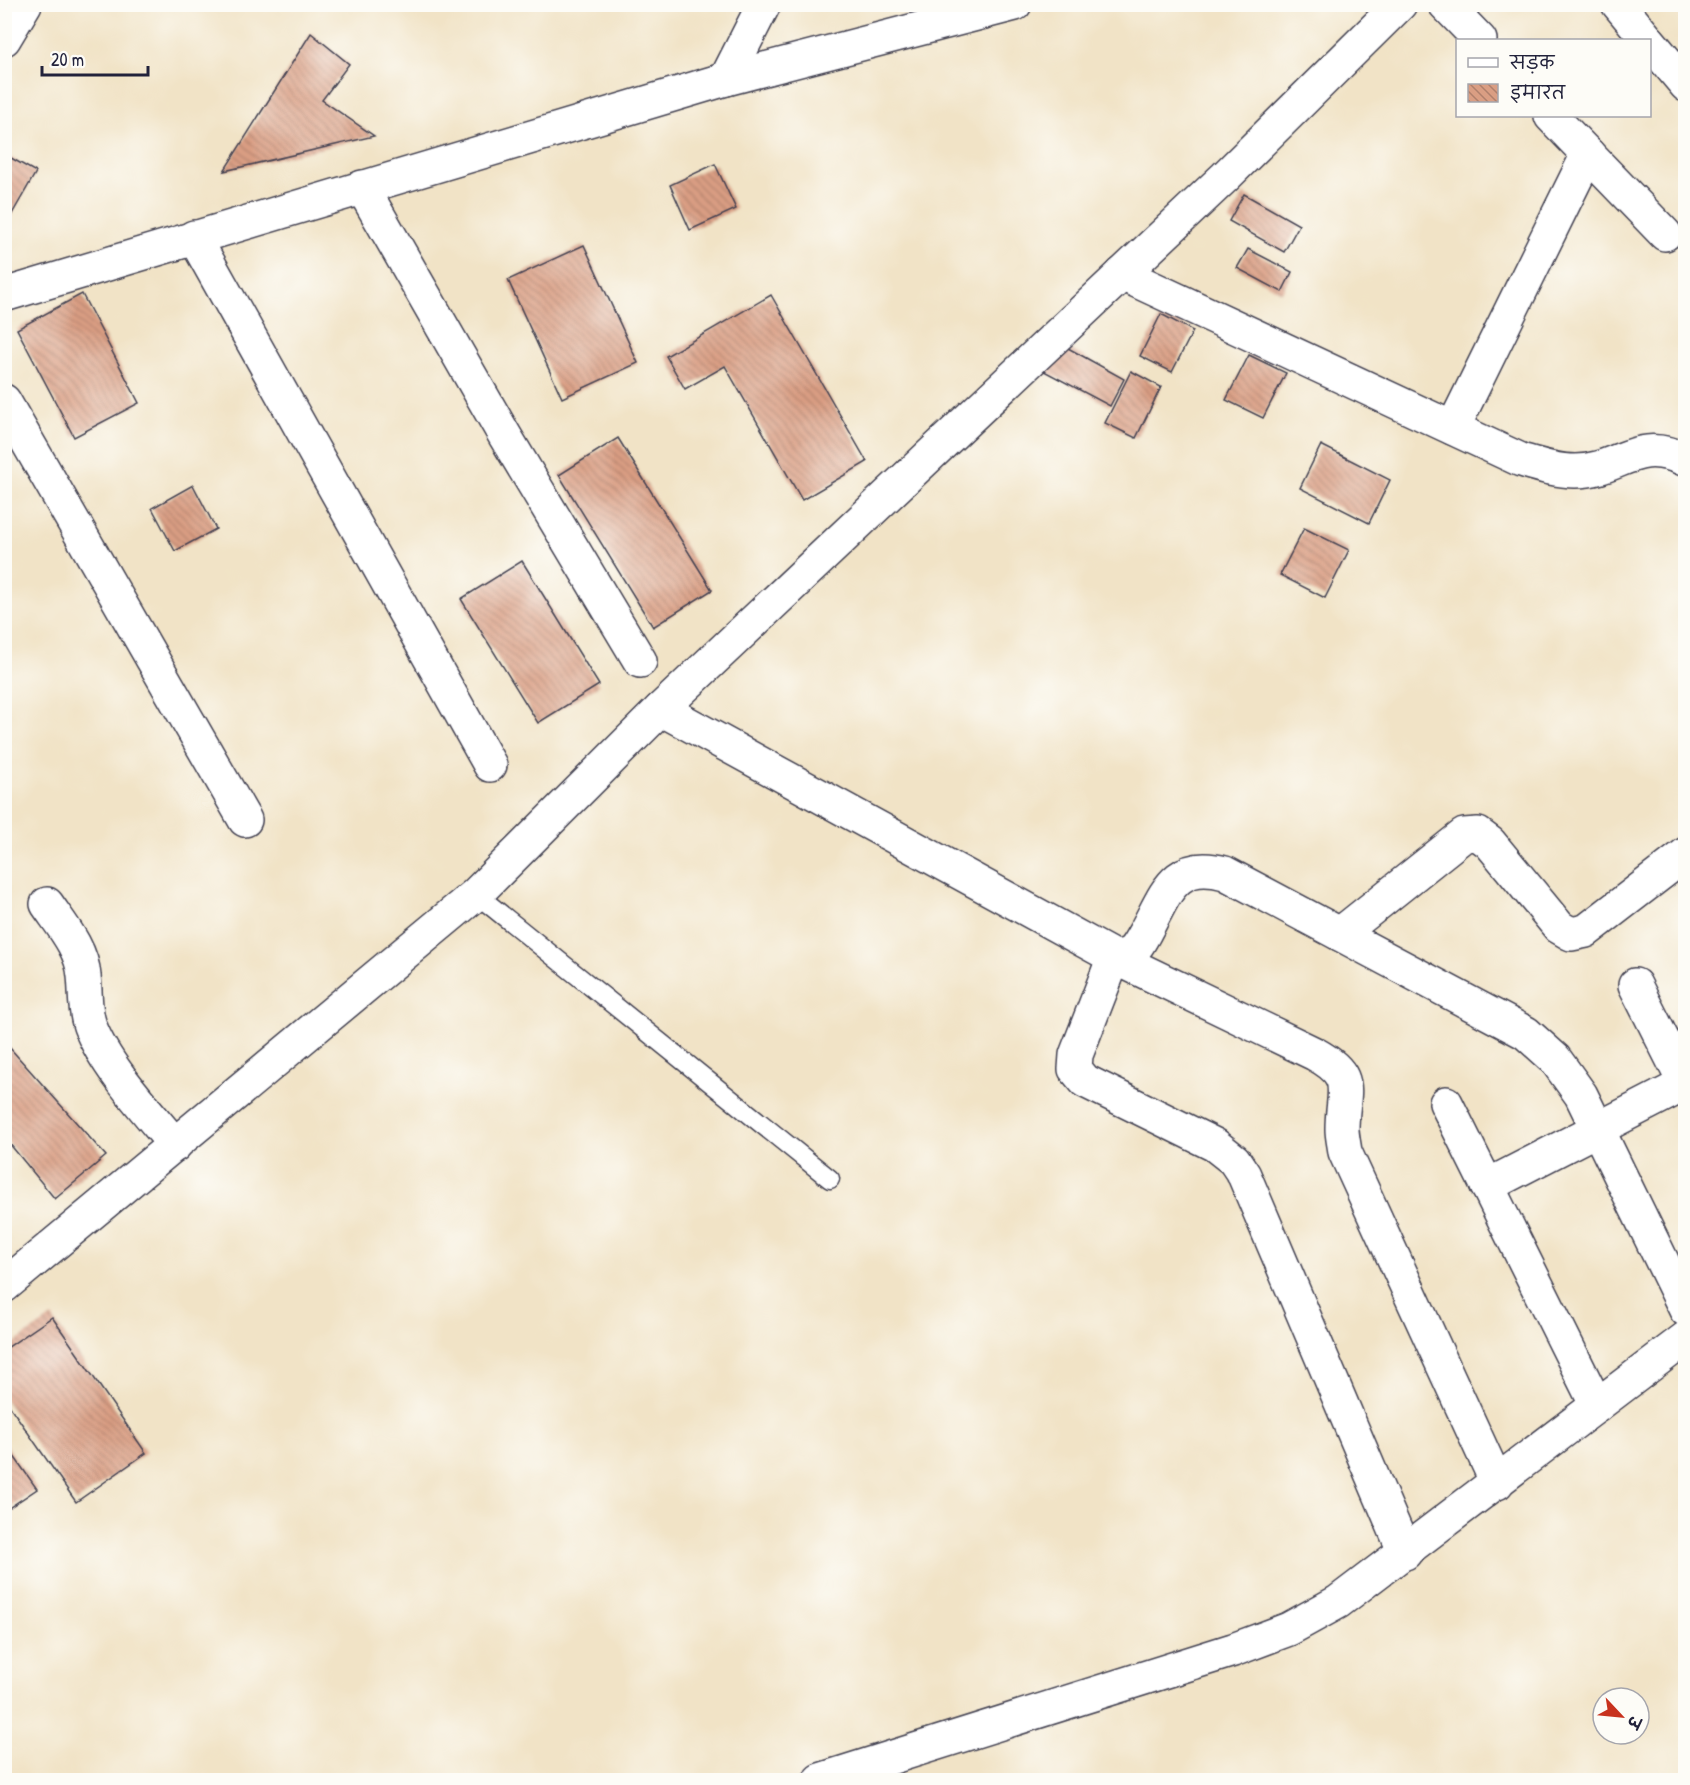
<svg xmlns="http://www.w3.org/2000/svg" width="1690" height="1785" viewBox="0 0 1690 1785" font-family="'Patrick Hand','Playpen Sans Deva',sans-serif">
<defs>
<pattern id="building-back-hatch" width="6" height="6" patternUnits="userSpaceOnUse" patternTransform="scale(1.5)"><rect width="6" height="6" fill="#da9e83"/><path d="M-1 5l2 2M0 0l6 6M5-1l2 2" fill="none" stroke="#b0806c"/></pattern>
</defs>
<rect width="100%" height="100%" fill="#fdfcf7"/>
<filter id="ink" filterUnits="userSpaceOnUse"><feTurbulence type="fractalNoise" baseFrequency=".0167" numOctaves="2"/><feDisplacementMap in="SourceGraphic" scale="12" xChannelSelector="R" yChannelSelector="G"/><feConvolveMatrix kernelMatrix="1 2 1 2 8 2 1 2 1" color-interpolation-filters="sRGB"/></filter>
<filter id="wash" filterUnits="userSpaceOnUse"><feTurbulence type="fractalNoise" baseFrequency=".008" numOctaves="4" result="noise"/><feDisplacementMap in="SourceGraphic" scale="24" xChannelSelector="R" yChannelSelector="G"/><feGaussianBlur stdDeviation="1.35" result="paint"/><feColorMatrix in="noise" values="0 0 0 0 0 0 0 0 0 0 0 0 0 0 0 0 0 1.4 0 .05"/><feComposite in="paint" operator="in"/></filter>
<g filter="url(#wash)">
<rect width="100%" height="100%" fill="#f1e3c6"/>
<g id="blocks">
<g fill="url(#building-back-hatch)">
<path d="M311 33 349 64 322 100 374 136 224 171Z"/>
<path d="M4 154 36 172 4 228Z"/>
<path d="M715 164 736 209 690 230 670 185Z"/>
<path d="M1244 194 1299 225 1284 252 1229 221Z"/>
<path d="M584 245 638 363 562 398 508 280Z"/>
<path d="M1248 249 1292 272 1282 292 1237 268Z"/>
<path d="M82 294 139 403 74 437 17 329Z"/>
<path d="M771 295 867 462 802 500 725 366 685 389 666 356Z"/>
<path d="M1161 314 1193 331 1172 372 1140 356Z"/>
<path d="M1059 343 1124 379 1110 406 1044 371Z"/>
<path d="M1249 355 1286 373 1263 418 1226 400Z"/>
<path d="M1131 371 1161 387 1136 438 1105 423Z"/>
<path d="M618 438 712 590 653 627 559 475Z"/>
<path d="M1321 445 1390 480 1369 523 1300 488Z"/>
<path d="M193 485 216 529 175 551 152 508Z"/>
<path d="M1304 528 1349 550 1325 598 1280 575Z"/>
<path d="M522 561 599 685 538 723 461 599Z"/>
<path d="M9 1047 106 1156 55 1199 4 1137V1050Z"/>
<path d="M52 1317 146 1453 76 1502 4 1398V1350Z"/>
<path d="M4 1442 37 1489 4 1511Z"/>
</g>
</g>
</g>
<g filter="url(#ink)">
<use href="#blocks" fill-opacity="0" stroke="#413f50" stroke-width="1.5"/>
<g fill="none" stroke-linecap="round" stroke-linejoin="round">
<defs>
<path id="service" d="M476 894 830 1179"/>
<g id="minor">
<path d="M1445 4 1480 40"/>
<path d="M1618 4 1648 40"/>
<path d="M4 39 25 4"/>
<path d="M1650 42 1686 85"/>
<path d="M726 79 764 4"/>
<path d="M1551 116 1665 234"/>
<path d="M362 187 505 436 640 661"/>
<path d="M194 237 490 765"/>
<path d="M1122 274 1521 460C1538 465 1556 471 1575 471 1621 471 1634 436 1686 460"/>
<path d="M4 295 726 79 1015 4"/>
<path d="M4 401 245 820"/>
<path d="M1453 428 1588 154"/>
<path d="M661 709 1114 957C1118 956 1124 956 1128 954 1135 951 1141 939 1145 932 1166 894 1174 859 1225 873L1526 1033 1555 1059 1581 1095 1686 1310"/>
<path d="M47 904C62 926 82 949 84 976 86 994 84 1009 90 1026 105 1066 148 1112 175 1145"/>
<path d="M1340 934 1464 835 1478 834 1490 843 1559 927 1571 934 1586 931 1686 854"/>
<path d="M1635 985 1686 1086"/>
<path d="M1446 1103 1597 1406"/>
<path d="M1487 1186 1685 1084"/>
<path d="M4 1286 476 894 661 709 1225 177 1400 4"/>
<path d="M1405 1553 1244 1175 1234 1160 1215 1145 1085 1081 1075 1069 1076 1055 1114 957 1315 1054C1357 1077 1342 1090 1342 1129 1342 1136 1344 1144 1345 1152L1497 1483"/>
<path d="M820 1780 1233 1650 1289 1629 1338 1602 1686 1338"/>
</g>
</defs>
<use href="#service" stroke="#413f50" stroke-width="21"/>
<use href="#minor" stroke="#413f50" stroke-width="36"/>
<use href="#service" stroke="#fff" stroke-width="18"/>
<use href="#minor" stroke="#fff" stroke-width="33"/>
</g>
</g>
<rect width="1690" height="1785" fill="none" stroke="#fdfcf7" stroke-width="24"/>
<rect x="1456" y="39" width="195" height="78" fill="#fdfcf7" stroke="#a5a5ac" stroke-width="1.5"/>
<rect x="1468" y="58" width="30" height="9" fill="#ffffff" stroke="#a5a5ac" stroke-width="1.5"/>
<text x="1510" y="69" font-size="18" fill="#22223b">सड़क</text>
<rect x="1468" y="84" width="30" height="18" fill="url(#building-back-hatch)" stroke="#a5a5ac" stroke-width="1.5"/>
<text x="1510" y="99" font-size="18" fill="#22223b">इमारत</text>
<g transform="translate(1621 1716) rotate(116)"><circle r="28" fill="#fdfcf7" stroke="#a5a5ac" stroke-width="1.5"/>
<path d="M0-4.5L10 22L0 15L-10 22Z" fill="#c8321e"/>
<text y="-9" font-size="16" font-weight="bold" text-anchor="middle" fill="#22223b">उ</text>
</g>
<path d="M42 66v9h106v-9" fill="none" stroke="#22223b" stroke-width="3"/>
<text x="51" y="66" font-size="18" fill="#22223b" stroke="#fdfcf7" stroke-width="4.5" paint-order="stroke">20 m</text>
</svg>
